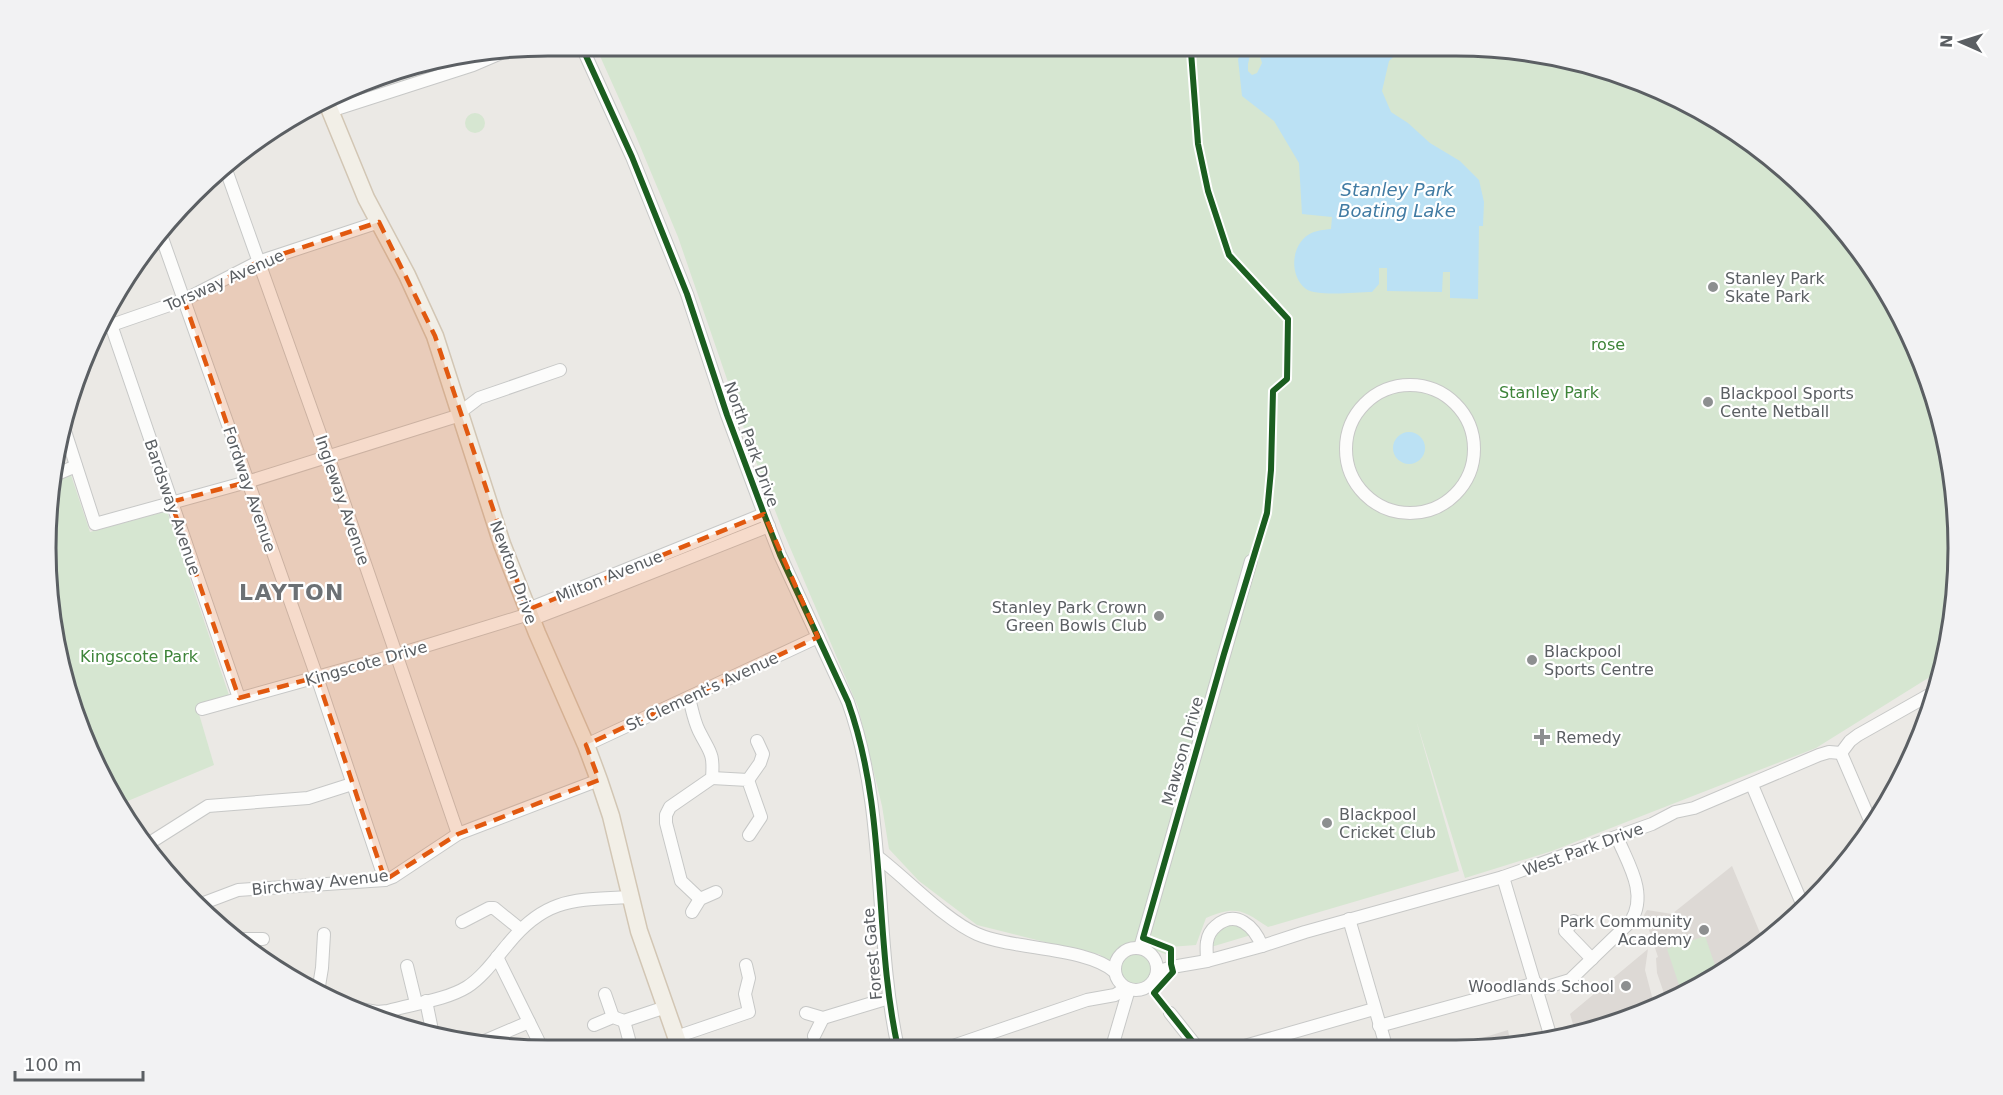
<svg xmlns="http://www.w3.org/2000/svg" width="2003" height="1095" viewBox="0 0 2003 1095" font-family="'DejaVu Sans',sans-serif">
<rect width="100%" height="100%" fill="#ebe9e5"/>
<path fill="#dbd8d5" d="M1508 1030 1511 1046H1456Z"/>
<g fill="#ddd9d5">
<path d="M1732 866 1763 940 1735 965 1667 1002 1657 973 1656 958 1658 957 1644 915 1647 910 1672 914Z"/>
<path d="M1648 949 1645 970 1655 1008 1647 1012 1575 1031 1570 1014Z"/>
</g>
<g fill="#d6e6d1">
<path d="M595 45 1488 46 1586 62 1706 112 1787 169 1854 241 1906 325 1941 417 1957 514 1954 613 1941 670 1816 748 1552 851 1465 878 1416 720 1459 871 1268 927C1243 910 1236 905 1206 918L1196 945 1169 947 1168 955 1135 943 1125 948 1111 964 1099 954 1088 953 977 925 919 881 889 849 882 806 858 707 783 531 750 446 678 237 635 134Z"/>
<circle cx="475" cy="123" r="10"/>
<path d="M71 475 90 532 167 511 229 695 197 707 214 765 123 803 83 740 46 581 56 481Z"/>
<path d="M1234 924 1245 927 1251 935 1211 947C1214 933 1221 927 1234 924Z"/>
<path d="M1705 936 1718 974 1682 994 1667 949Z"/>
<circle cx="1137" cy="969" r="18"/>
</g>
<g fill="#bbe1f4">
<path d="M1246 46H1252L1248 64V71L1252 75 1257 73 1262 63 1257 46H1405L1389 61 1382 91 1391 112 1408 123 1430 143 1460 161 1479 180 1484 202 1483 226H1479L1478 299 1450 298V272H1443L1442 292 1387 291V268H1379V284L1372 292C1356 292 1318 297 1306 289 1289 276 1291 246 1308 235 1316 230 1323 230 1331 229L1332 217 1302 214 1299 163 1274 121 1242 96 1238 59Z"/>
<circle cx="1409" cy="448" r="16"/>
</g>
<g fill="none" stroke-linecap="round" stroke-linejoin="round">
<defs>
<g id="minor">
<path d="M581 45 632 157 687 294 727 415 764 514 780 555 848 702C888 814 873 934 898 1048"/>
<path d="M330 111 473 65 501 53"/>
<path d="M225 167 328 456 458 834"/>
<path d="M161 235 317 677 385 880"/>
<path d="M108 316 239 698"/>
<path d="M103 328 184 300 258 262 379 222"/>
<circle cx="1410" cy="449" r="64"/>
<path d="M62 422 95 524 247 482 454 417 479 398 560 370"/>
<path d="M57 474 76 466"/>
<path d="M529 614 538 617 585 599 769 526"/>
<path d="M529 614 533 607 764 514"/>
<path d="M689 698C692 709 694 721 699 731 710 753 714 752 712 778L670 807 666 815V823L681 881 700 899"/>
<path d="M202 709 396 655 529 614"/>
<path d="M586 745 818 637"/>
<path d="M1841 753 1850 741 1858 735 1936 691"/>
<path d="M1841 753 1872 825"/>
<path d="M712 778 748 780 761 817 749 835"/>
<path d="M748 780 760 763 763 754 757 741"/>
<path d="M1752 785 1803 906"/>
<path d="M148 844 208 806 308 798 352 784"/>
<path d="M878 857C907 879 945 920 977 934 1014 950 1087 947 1115 972"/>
<path d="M1503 877 1551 1038"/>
<path d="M201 904 238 890 385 880 393 877 458 834 599 780"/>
<path d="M692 912 700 899 716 892"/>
<path d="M1349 919 1386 1046"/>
<path d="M1574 921 1565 931 1592 959"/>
<path d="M462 922 489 908H494L520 929"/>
<path d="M243 939H263"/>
<circle cx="1136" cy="969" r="21"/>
<path d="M1140 948 1251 561"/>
<path d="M497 957 538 1040 541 1049"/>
<path d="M1207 961C1207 954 1206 948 1207 942 1208 935 1211 930 1216 926 1236 909 1254 926 1262 946"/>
<path d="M407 966 416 1003"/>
<path d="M1155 978 1163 970 1172 967 1207 961 1262 946 1305 932 1503 877 1652 824 1675 812 1694 808 1819 755 1829 752 1841 753"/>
<path d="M1537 990 1570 980 1631 921C1648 893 1628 864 1617 837"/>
<path d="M318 992 322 968 324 934"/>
<path d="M605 994 613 1017"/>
<path d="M426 1001 433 1035"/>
<path d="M360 1009 377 1012 388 1011C412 1004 446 1000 467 987 483 977 496 958 508 944 546 897 575 900 630 897"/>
<path d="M806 1013 823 1018 889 998"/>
<path d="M1170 1013 1197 1047"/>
<path d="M624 1021 630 1043"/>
<path d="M594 1025 613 1017 624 1021 666 1007"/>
<path d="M1379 1026 1536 983"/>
<path d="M814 1036 823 1018"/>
<path d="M676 1037 749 1012 745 994 749 978 746 965"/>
<path d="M480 1043 529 1022"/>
<path d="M1112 1047 1129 989"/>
<path d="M1241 1047 1374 1009"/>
<path d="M947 1048 1087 1000 1115 995 1126 988"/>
</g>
<path id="major" d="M327 103 366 198 407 275 435 336 502 544 537 633 586 745 599 780 611 816 639 931 680 1048"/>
</defs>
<use href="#minor" stroke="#c7c8c7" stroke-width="14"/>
<use href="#major" stroke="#d2c6b4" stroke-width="19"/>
<use href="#minor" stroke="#fcfcfb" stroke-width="12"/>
<use href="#major" stroke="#f2efe7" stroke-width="16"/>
<defs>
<g id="cycleway">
<path d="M581 45 632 157 687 294 727 415 764 514 780 555 848 702C888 814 873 934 898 1048"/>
<path d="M1197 46 1191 52 1198 144 1208 191 1229 255 1288 319 1287 379 1273 391 1271 470 1267 513 1224 654 1143 938 1171 949V964L1173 972 1154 993 1197 1047"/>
</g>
</defs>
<use href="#cycleway" stroke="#fff" stroke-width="10"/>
<use href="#cycleway" stroke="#1b5e20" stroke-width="6"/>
</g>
<path fill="#e15910" fill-opacity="0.2" stroke="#e15910" stroke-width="4.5" stroke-dasharray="12 8" stroke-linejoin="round" d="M379 222 435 336 527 610 764 514 818 637 586 745 599 780 458 834 385 880 317 677 239 698 171 502 247 482 184 300 258 262Z"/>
<g fill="#8d8f90" stroke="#fff" stroke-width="2">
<circle cx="1713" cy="287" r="6"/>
<circle cx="1708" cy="402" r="6"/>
<circle cx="1159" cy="616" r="6"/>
<circle cx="1532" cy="660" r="6"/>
<path d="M1539 728h6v6h6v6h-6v6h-6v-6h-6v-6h6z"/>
<circle cx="1327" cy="823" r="6"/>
<circle cx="1704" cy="930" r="6"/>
<circle cx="1626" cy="986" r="6"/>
</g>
<g text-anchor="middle" stroke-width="4.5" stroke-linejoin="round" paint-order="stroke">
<g font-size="16" fill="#5b5f63" stroke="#fff" text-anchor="start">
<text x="1725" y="284">Stanley Park<tspan x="1725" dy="18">Skate Park</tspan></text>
<text x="1720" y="399">Blackpool Sports<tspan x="1720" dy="18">Cente Netball</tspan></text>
<text x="1147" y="613" text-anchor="end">Stanley Park Crown<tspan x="1147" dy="18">Green Bowls Club</tspan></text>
<text x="1544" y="657">Blackpool<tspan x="1544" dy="18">Sports Centre</tspan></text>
<text x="1556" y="743">Remedy</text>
<text x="1339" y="820">Blackpool<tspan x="1339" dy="18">Cricket Club</tspan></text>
<text x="1692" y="927" text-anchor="end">Park Community<tspan x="1692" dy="18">Academy</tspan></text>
<text x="1614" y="992" text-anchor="end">Woodlands School</text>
</g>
<g font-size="16" fill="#5b5f63" stroke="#fff">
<text transform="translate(224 280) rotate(-24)" y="6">Torsway Avenue</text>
<text transform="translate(752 444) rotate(70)" y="6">North Park Drive</text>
<text transform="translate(250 489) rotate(71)" y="6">Fordway Avenue</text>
<text transform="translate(343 500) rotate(71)" y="6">Ingleway Avenue</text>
<text transform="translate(173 507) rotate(71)" y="6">Bardsway Avenue</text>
<text transform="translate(514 572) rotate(70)" y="6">Newton Drive</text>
<text transform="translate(609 576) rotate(-22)" y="6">Milton Avenue</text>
<text transform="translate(366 663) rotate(-16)" y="6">Kingscote Drive</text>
<text transform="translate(702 691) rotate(-25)" y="6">St Clement's Avenue</text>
<text transform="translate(1182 751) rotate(-74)" y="6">Mawson Drive</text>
<text transform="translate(1583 849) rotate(-20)" y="6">West Park Drive</text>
<text transform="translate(320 882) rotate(-6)" y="6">Birchway Avenue</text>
<text transform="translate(872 954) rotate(-95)" y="6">Forest Gate</text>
</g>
<g font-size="16" fill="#3e8439" stroke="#fff">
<text x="1608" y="350">rose</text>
<text x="1549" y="398">Stanley Park</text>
<text x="139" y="662">Kingscote Park</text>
</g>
<g font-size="18" font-style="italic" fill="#417ba3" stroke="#fff">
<text x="1397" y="196">Stanley Park<tspan x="1397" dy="21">Boating Lake</tspan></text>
</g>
<g font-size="22" font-weight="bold" letter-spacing="1.5" fill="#6c7175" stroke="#fff">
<text x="292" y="600">LAYTON</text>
</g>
</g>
<path d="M0 0H2003V1095H0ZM548 56H1456A492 492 0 0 1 1948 548V548A492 492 0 0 1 1456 1040H548A492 492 0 0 1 56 548V548A492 492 0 0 1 548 56Z" fill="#f2f2f3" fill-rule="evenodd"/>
<path fill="none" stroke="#5b5f63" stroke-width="3" d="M548 56H1456A492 492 0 0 1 1948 548V548A492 492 0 0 1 1456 1040H548A492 492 0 0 1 56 548V548A492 492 0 0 1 548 56Z"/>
<g transform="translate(1961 42) rotate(273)" stroke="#ffffff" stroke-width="4.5" paint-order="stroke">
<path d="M0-4.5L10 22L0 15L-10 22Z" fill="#5b5f63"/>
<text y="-9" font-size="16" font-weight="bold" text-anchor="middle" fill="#5b5f63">N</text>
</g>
<path d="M15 1071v9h128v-9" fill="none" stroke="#5b5f63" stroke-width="3"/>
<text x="24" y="1071" font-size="18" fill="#5b5f63" stroke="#ffffff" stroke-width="4.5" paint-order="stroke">100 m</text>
</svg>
